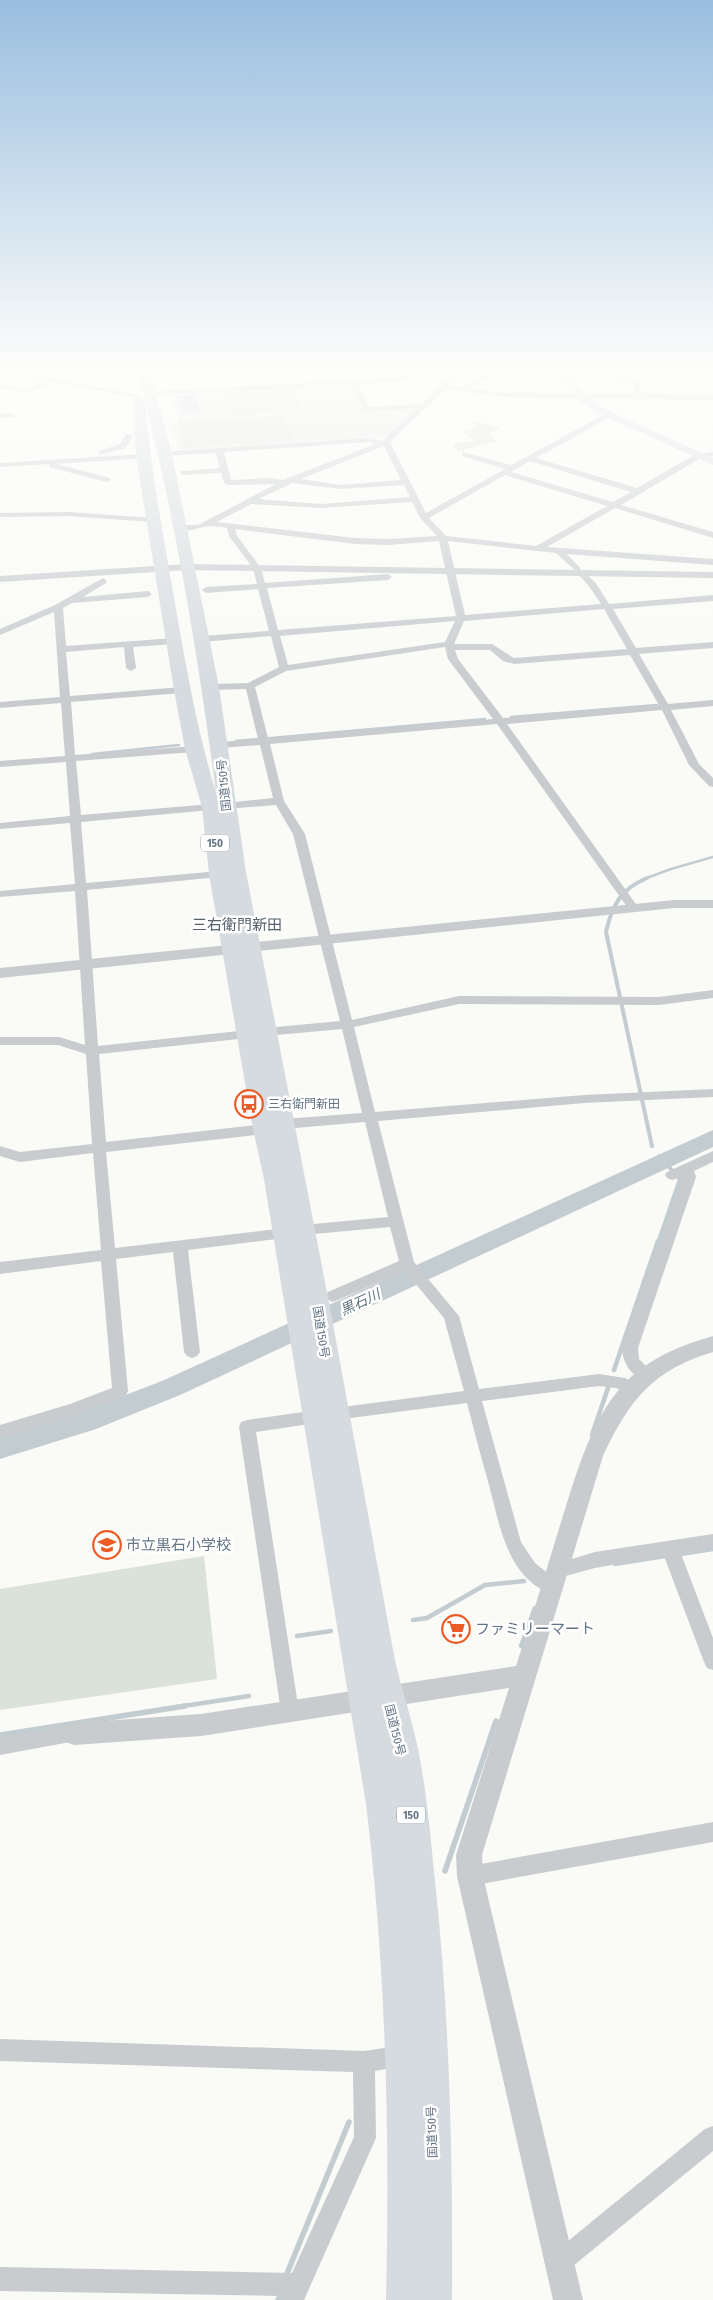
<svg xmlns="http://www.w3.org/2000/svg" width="713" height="2300" viewBox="0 0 713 2300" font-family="'Fira Sans Condensed','Noto Sans JP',sans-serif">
<rect width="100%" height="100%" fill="#fafaf7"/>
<path fill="#e8e9e8" d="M351 384 364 411 418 408 388 438 178 452 177 440 172 436 171 423 179 422 171 396Z"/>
<g fill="#dbe2d8">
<path d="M295 390 303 409 233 414 226 394Z"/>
<path d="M284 416 294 440 184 448 177 423Z"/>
<path d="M479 422 500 428 489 433 497 441 459 451 452 444 474 441 464 431 477 428 472 423Z"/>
<path d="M204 1556 217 1679 0 1710V1589Z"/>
</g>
<path fill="#c2ccd1" d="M195 395 201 412 182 413 177 396Z"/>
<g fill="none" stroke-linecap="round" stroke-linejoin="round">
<g stroke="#c2ccd1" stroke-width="2.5">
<path d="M511 717 657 705"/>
<path d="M236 741 485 719"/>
<path d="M92 754 179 745"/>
<path d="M644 879 671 869 713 857"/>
</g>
<g stroke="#c2ccd1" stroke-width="4">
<path d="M647 878C621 889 612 905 606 932L652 1146"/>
<path d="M658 1243 680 1179 659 1156"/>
</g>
<g stroke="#c2ccd1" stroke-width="4.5">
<path d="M614 1370 658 1241"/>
<path d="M592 1435 609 1385"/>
<path d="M681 1554 713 1549"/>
<path d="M615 1564 665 1556"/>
<path d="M413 1620 427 1618 485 1585 524 1581"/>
<path d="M297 1636 331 1631"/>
<path d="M521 1646 535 1608"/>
<path d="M177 1707 249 1696"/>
</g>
<g stroke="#c2ccd1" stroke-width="5.5">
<path d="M0 1735 185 1706"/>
<path d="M445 1871 496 1721"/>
<path d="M286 2276 349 2122"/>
<path d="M278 2300 279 2298"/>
</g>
<path fill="#c2ccd1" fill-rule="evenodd" d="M713 1130V1147L180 1395 96 1429 0 1459V1437L79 1413 162 1381Z"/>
<g fill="#c8cccf" fill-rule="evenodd">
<path d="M0 370H13L143 396 139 398 52 382 28 393 0 388V384L27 389 44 380 0 372Z"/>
<path d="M345 370H352L356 380 395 378 420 370H432L395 382 358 384 369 407 421 404 450 376V370H457V377L448 385 460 387 492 370H501L469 388 504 393 580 394 584 396 580 398 504 397 445 389 390 442 426 513 505 469 462 456V452L511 465 609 412 613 414 612 416 536 458 637 488 696 454 713 452V456L701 458 621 505 713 532V538L615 508 547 547 713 559V565L567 554 581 569 577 572 556 553 448 541 465 615 601 604 589 586 578 574 582 571 595 582 609 604 713 595V601L613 609 636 648 713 642V648L639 654 668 704 713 700V706L671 710 699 764 713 778V787L709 786 689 765 662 710 507 724 638 907 640 909 638 911H630L497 724 270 744 284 801 305 834 352 1020 459 996 659 997 713 990V998L659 1005 459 1004 354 1027 375 1112 584 1095 713 1089V1097L584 1103 378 1121 414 1262 459 1316 479 1389 599 1374 625 1378 637 1385 639 1389 637 1393 631 1395 616 1388 599 1386 482 1401 521 1542 535 1563 559 1582 562 1587 559 1592 553 1595C507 1578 500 1526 489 1485 481 1457 474 1430 467 1403L335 1420 329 1419 327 1414 329 1409 335 1408 464 1391 444 1318 405 1271 333 1302 328 1300 325 1296 328 1292 399 1261 390 1227 303 1235 298 1234 296 1230 298 1226 303 1225 388 1217 365 1122 284 1129 277 1124 284 1119 362 1113 342 1029 266 1036 260 1032 266 1028 340 1021 293 834 276 805 226 809 221 806 226 803 273 798 260 745 220 748 215 745 220 742 258 739 246 689 211 690 206 687 211 684 248 683 279 667 271 636 202 642 197 639 202 636 269 631 258 589 206 593 202 590 206 587 257 584 253 568 229 536 227 528C221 527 216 526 210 526 200 526 186 535 176 528L180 525H198L276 484 228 485 224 483 221 473 181 475V471H184L220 468 216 453 165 456 161 454 165 452 369 438 383 441 416 409 363 411 351 385 148 396 144 394 148 392 349 380ZM369 442 375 444 283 480 270 478 231 480 224 452ZM384 446 401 480 341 485 301 479ZM530 461 631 492 613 502 511 472ZM505 475 607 506 536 546 446 536 429 518ZM292 483 341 489 404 485 410 497 321 504 259 499ZM412 502 421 519 437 536 388 539 355 538 217 522 251 504 321 508ZM235 529 355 544 388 545 439 541 456 616 278 630 267 588 388 580 392 577 388 574 265 583 261 568 237 536ZM604 609 627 649 514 658 492 644H454L464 621ZM455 621 445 642 288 665 280 636ZM445 647 448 659 493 719 268 738 255 687 286 671ZM455 650H490L503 661 514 664 630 655 659 705 503 718 458 659Z"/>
<path d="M612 370H619L620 374 639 383 643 398H637L633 386 615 376Z"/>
<path d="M11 413 15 415 14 417 0 418V414Z"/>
<path d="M126 434 133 436 126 448 99 455V451L120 444Z"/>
<path d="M143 454H146V458L56 464 110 478 111 480 107 482 49 467V464L0 467V463Z"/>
<path d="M68 512 153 518 157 520 153 522 68 516 0 517V513Z"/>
<path d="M103 578 107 581 106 583 83 597 148 591 152 594 148 597 72 603 63 608 66 646 174 638 179 641 174 644 133 647 136 668 131 671 126 668 124 647 66 652 70 696 182 687 187 690 182 693 71 702 75 755 194 746 199 749 194 752 76 761 81 815 211 804 216 807 211 810 81 822 86 883 219 871 225 874 219 877 87 890 98 1046 248 1030 254 1034 248 1038 99 1054 106 1142 265 1124 272 1129 265 1134 106 1152 115 1248 285 1228 290 1229 292 1233 290 1237 285 1238 188 1250 200 1352 197 1356 192 1358 187 1356 184 1352 173 1252 116 1259 128 1391 126 1395 80 1414 0 1439V1425L70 1404 112 1388 101 1261 0 1274V1262L101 1250 93 1153 20 1162 0 1156V1146L20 1152 92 1144 86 1054 58 1045H0V1037H59L85 1045 75 891 0 897V891L75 884 70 823 0 829V823L70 816 66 762 0 767V761L65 756 61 703 0 708V702L60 697 54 612 0 635V629L55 605Z"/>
<path d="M713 1151V1162L694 1171 696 1177 638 1348 639 1359 654 1374 652 1378C635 1384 622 1363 622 1348L682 1177 672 1180 667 1178 665 1175 667 1172Z"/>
<path d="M317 1410 323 1412 325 1417 323 1422 256 1432 299 1712 297 1718 290 1721 283 1718 281 1712 239 1427 241 1422 247 1420Z"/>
<path d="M713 1534V1548L681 1554 713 1638V1670L707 1668 704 1662 664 1556 595 1568 558 1578 552 1575 549 1570 552 1565 595 1552Z"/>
<path d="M74 1725 81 1728 83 1734 81 1740 0 1755V1737Z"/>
<path d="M713 1822V1842L470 1886 463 1883 460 1876 463 1869 470 1866Z"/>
<path d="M0 2039 364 2051 404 2045 412 2048 415 2056 412 2064 375 2071 376 2138 304 2300H280L282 2296 0 2291V2267L292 2273 354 2137 353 2072 0 2061Z"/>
<path d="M713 2126V2151L567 2271 559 2275 551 2271 547 2263 551 2255 705 2129Z"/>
</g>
<g fill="#c8cccf" fill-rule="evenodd">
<path d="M186 564 713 572V578L186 570 0 582V576Z"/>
<path d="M674 900H713V908H674L0 978V968Z"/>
<path d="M713 1336V1352C653 1370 629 1400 603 1456L482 1855 483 1876 583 2300H553L457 1876 456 1855 509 1688 201 1736 74 1745 66 1742 62 1734 66 1726 74 1723 201 1714 516 1666C530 1622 544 1579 557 1535 574 1483 590 1413 632 1376 656 1355 683 1345 713 1336Z"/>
</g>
<path fill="#d6dbdf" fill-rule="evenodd" d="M547 370H560L585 393 713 394V400L592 399 603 408 713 458V465L595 412 576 398 567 386Z"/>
<path fill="#d6dbdf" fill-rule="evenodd" d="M138 370H150L172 454 219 687 246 872 330 1308 394 1655C399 1681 408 1706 414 1732 426 1779 430 1833 435 1881 450 2020 453 2160 452 2300H386C390 2135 386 1968 366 1804L264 1179 253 1129 209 874 202 807 185 749 174 690 136 456 133 400 139 396 145 400ZM145 400C177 529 199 661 216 793 196 727 185 660 173 592 162 528 150 465 145 400Z"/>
</g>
<linearGradient id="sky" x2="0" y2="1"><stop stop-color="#99bedf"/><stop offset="0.53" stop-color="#fdfdfb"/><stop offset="1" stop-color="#fdfdfb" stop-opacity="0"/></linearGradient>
<rect width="713" height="692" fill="url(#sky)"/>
<defs>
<symbol id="bus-ring" viewBox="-11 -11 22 22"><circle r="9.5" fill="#fff" stroke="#ec5b25" stroke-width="1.5"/><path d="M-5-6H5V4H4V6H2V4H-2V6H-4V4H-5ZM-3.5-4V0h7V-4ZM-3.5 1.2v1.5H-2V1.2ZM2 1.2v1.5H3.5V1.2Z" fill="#ec5b25"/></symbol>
<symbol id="school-ring" viewBox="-11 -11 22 22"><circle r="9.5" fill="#fff" stroke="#ec5b25" stroke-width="1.5"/><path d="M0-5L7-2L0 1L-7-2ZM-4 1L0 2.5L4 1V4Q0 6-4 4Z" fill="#ec5b25"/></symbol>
<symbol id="supermarket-ring" viewBox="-11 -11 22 22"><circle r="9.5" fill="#fff" stroke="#ec5b25" stroke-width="1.5"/><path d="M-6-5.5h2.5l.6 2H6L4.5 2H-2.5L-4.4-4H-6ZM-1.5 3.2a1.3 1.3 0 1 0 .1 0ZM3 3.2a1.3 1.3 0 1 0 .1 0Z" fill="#ec5b25"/></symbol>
</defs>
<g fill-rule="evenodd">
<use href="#bus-ring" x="233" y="1088" width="32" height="32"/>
<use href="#school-ring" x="91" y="1529" width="32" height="32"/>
<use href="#supermarket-ring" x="440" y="1613" width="32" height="32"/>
</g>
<g text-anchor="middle" stroke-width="5" stroke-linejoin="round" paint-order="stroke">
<g fill="#fff" stroke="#929ea9" stroke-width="1">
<rect x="201" y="834.5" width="28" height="17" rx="4"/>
<rect x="397" y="1806.5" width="28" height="17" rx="4"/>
</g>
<g font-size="11" font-weight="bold" fill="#637484">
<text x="215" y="847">150</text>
<text x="411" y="1819">150</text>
</g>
<g font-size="12" fill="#637484" stroke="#fff">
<text transform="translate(224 785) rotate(-96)" y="4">国道150号</text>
<text transform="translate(321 1332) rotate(81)" y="4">国道150号</text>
<text transform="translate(395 1730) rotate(76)" y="4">国道150号</text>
<text transform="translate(432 2132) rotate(-92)" y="4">国道150号</text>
</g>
<g font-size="12" fill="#637484" stroke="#fff" text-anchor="start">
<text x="268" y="1108">三右衛門新田</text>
</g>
<g font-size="14" font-style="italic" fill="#5e747d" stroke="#fff">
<text transform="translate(360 1302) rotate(-25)" y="5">黒石川</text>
</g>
<g font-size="15" fill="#56636f" stroke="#fff">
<text x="237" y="930">三右衛門新田</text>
</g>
<g font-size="15" fill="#637484" stroke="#fff" text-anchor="start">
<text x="126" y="1550">市立黒石小学校</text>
<text x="475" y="1634">ファミリーマート</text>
</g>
</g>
</svg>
